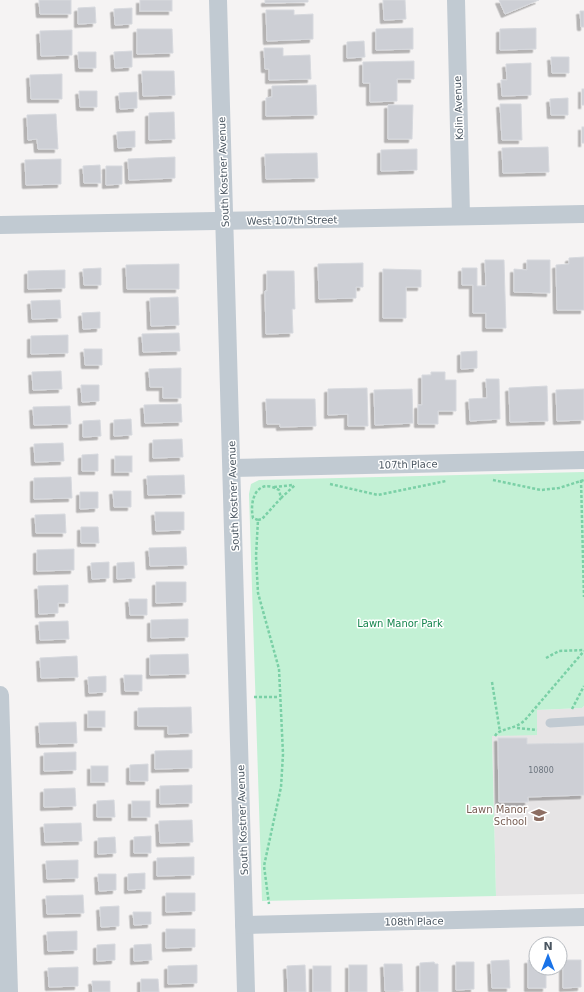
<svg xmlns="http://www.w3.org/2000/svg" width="584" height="992" viewBox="0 0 584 992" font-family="'DejaVu Sans',sans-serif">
<defs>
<filter id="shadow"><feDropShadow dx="-3.5" dy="3.5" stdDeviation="0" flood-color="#0004"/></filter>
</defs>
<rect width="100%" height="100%" fill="#f5f3f3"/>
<path fill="#e6e4e5" d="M584 706V894L496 896 492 736 537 710 582 708Z"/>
<path fill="#c3f1d5" d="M584 472V706L582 708 537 710V735L492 736 496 896 262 901 249 494 251 484 259 480Z"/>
<g fill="#cdcfd5" stroke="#d7d9de" filter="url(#shadow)">
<path d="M39 0H71V14H40Z"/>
<rect x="140" y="0" width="32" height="11"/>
<path d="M265 0H308V2L265 3Z"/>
<path d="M383 0H405L406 19 384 20Z"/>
<path d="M499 0H539L505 14Z"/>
<path d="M95 7 96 23 78 24V8Z"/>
<path d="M132 8V24L115 25 114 9Z"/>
<path d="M266 10H294V15L313 14V39L267 41Z"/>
<path d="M580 11H584V27H581Z"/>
<path d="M413 28V49L376 50V29Z"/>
<path d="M536 28V49L500 50V29Z"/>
<path d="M137 29H172L173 53 137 54Z"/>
<path d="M72 30V55L41 56 40 31Z"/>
<path d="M364 41 365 57 347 58V42Z"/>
<path d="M264 48H283V56L310 55 311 79 269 80V69H265Z"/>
<path d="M132 51V67L115 68 114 52Z"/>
<path d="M78 52H96V68H79Z"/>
<path d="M551 57H569V73H552Z"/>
<path d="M414 61V79H397V101L370 102V83H363V62Z"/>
<path d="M531 63V95L502 96 501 80H507L506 64Z"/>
<path d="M142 71H174L175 95 143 96Z"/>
<path d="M62 74V99H31L30 75Z"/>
<path d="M316 85 317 115 266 116V98L272 97V86Z"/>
<rect x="582" y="89" width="2" height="16"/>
<path d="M79 91H97V107H80Z"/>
<path d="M137 92V108L120 109 119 93Z"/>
<path d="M568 98V115H551L550 99Z"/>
<path d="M500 104H521L522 140H502Z"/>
<path d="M388 105H413L412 139H388Z"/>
<path d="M174 112 175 139 149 140V113Z"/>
<path d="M56 114 58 149H38L37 139 28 140 27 115Z"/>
<rect x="582" y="127" width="2" height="16"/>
<path d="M135 131V147L118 148 117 132Z"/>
<path d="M548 147 549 172 503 173 502 148Z"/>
<path d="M417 149V170L381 171V150Z"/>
<path d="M317 153 318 178 266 179 265 154Z"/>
<path d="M175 157V178L129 180 128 159Z"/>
<path d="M61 159V184L26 185 25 160Z"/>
<path d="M100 165 101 183H84L83 166Z"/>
<path d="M106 166H122V184L106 185Z"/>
<path d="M584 257V310H557L556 265 569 264V258Z"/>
<path d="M485 260H504L506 328H486V313H473V285H462V268H477V286H486Z"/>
<path d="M527 260H550V293L514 292V269L527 270Z"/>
<path d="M363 263V287H356V298L319 299 318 264Z"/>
<path d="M179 264V289H127L126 265Z"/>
<path d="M101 268V285H84L83 269Z"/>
<path d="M383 269 421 270V287H406V318H383Z"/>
<path d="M65 270V288L28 289V271Z"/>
<path d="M267 271H294L295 309H292L293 333 266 334 265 291H267Z"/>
<path d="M178 297 179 325 151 326 150 298Z"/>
<path d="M60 300 61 318 32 319 31 301Z"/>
<path d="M100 312V328L83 329 82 313Z"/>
<path d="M179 333 180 351 143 352 142 334Z"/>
<path d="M68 335V353L31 354V336Z"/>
<path d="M84 349H102V365H85Z"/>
<path d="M477 351V368L461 369V352Z"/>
<path d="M181 368V398H163V387H150L149 369Z"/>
<path d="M61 371 62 389 33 390 32 372Z"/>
<path d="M431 372H445V380H456V411H438V424H418V405H422V375H431Z"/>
<path d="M486 379H499L500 419 470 421 469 399 487 398Z"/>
<path d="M81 385H99V401L82 402Z"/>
<path d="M547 386 548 421 510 422 509 388Z"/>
<path d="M367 388 368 426H348V414L328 415V389Z"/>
<path d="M412 389 413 423 375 425 374 390Z"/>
<path d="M584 389V420L557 421 556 390Z"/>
<path d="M266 399H315L316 426 280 427V424H267Z"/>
<path d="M181 404 182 422 145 423 144 405Z"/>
<path d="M70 406 71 424 34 425 33 407Z"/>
<path d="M131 419 132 435 114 436V420Z"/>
<path d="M100 420 101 436 83 437V421Z"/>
<path d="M182 439 183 457 153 458V440Z"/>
<path d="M63 443 64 461 35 462 34 444Z"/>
<path d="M98 454V471H82V455Z"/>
<rect x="115" y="456" width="17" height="16"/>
<path d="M184 475 185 494 148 495 147 476Z"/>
<path d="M71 477 72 498 34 499V478Z"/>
<path d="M113 491H131V507H114Z"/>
<path d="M80 492H98V508L80 509Z"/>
<path d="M155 512H184V530L156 531Z"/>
<path d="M65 514 66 533H36L35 515Z"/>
<path d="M81 527H98L99 543H81Z"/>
<path d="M186 547 187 565 150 566 149 548Z"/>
<path d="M74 549V570L37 571V550Z"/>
<path d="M109 562V578L92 579 91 563Z"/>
<path d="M134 562 135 578 117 579V563Z"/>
<path d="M156 582H186V602L156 603Z"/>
<path d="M68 585V603H58V613L39 614 38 586Z"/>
<path d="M129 599H147V615H130Z"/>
<path d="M188 619V637L151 638V620Z"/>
<path d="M68 621 69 639 40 640 39 622Z"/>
<path d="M188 654 189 674 150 675V655Z"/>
<path d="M77 656 78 677 41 678 40 658Z"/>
<path d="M124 675H142V691H125Z"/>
<path d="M106 676V692L89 693 88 677Z"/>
<path d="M191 707 192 733 168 734V726H138V708Z"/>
<rect x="88" y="711" width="17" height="16"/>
<path d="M76 722 77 743 40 744 39 723Z"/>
<path d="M498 738H527V744L584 743V795L528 797V802H499Z"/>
<path d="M192 750V768L155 769V751Z"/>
<path d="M76 752V770L44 771V753Z"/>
<path d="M148 764V781H130V765Z"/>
<rect x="91" y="766" width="17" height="16"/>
<path d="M192 785V803L160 804V786Z"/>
<path d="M75 788 76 806 44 807V789Z"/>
<path d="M114 800 115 817H97V801Z"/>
<rect x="132" y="801" width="18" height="16"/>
<path d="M192 820 193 842 160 843 159 821Z"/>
<path d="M81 823 82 841 45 842 44 824Z"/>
<path d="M151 836V853H134V837Z"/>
<path d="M115 837 116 853 98 854V838Z"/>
<path d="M194 857V875L157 876V858Z"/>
<path d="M78 860V878L47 879 46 861Z"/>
<path d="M145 873V889L128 890V874Z"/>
<path d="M98 874H116V890L99 891Z"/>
<path d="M166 893H195V911L166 912Z"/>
<path d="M83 895 84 913 47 914 46 896Z"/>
<path d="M119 906V926L101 927 100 907Z"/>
<path d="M133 912H151V924L134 925Z"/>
<path d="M166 929H195V947L166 948Z"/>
<path d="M77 931V950L48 951 47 932Z"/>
<path d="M115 944V960L97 961V945Z"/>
<path d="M151 944 152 960 134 961V945Z"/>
<path d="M509 960 510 988H492L491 961Z"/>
<path d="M528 960H536V968H546V988H528Z"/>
<path d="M563 960H581V987L563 988Z"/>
<path d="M434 962 435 964H438V992H420V963Z"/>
<path d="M456 962H474V989L456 990Z"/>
<path d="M384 964H402L403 991H385Z"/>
<path d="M197 965V983L168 984V966Z"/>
<path d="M305 965 306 992H288L287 966Z"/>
<rect x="349" y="965" width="18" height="27"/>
<rect x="313" y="966" width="18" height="26"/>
<path d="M78 967V986L49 987 48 968Z"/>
<path d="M141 979H158L159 992H141Z"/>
<path d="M92 981H110V992H93Z"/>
</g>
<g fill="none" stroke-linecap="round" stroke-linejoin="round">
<g stroke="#7ad0a6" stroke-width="2.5" stroke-dasharray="3 2" stroke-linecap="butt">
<path d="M493 480 541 490 559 488 584 480"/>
<path d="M581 480 584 597"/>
<path d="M330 484 378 495 446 481"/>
<path d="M274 487 293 485"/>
<path d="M281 498 295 485"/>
<path d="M258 520 262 519 281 498 279 490C257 477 249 500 253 518L258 520 256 556 258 593 279 669 283 754 281 787 264 866 269 904"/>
<path d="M546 658 559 651 584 650"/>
<path d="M492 682 500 732"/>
<path d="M254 697H279"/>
<path d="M572 709 584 686"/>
<path d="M517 728 537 730"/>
<path d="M495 736 497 733C508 727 515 729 525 720L584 651"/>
</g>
<path stroke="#c1cad2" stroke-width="9" d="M550 723 584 721"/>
<g stroke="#c1cad2" stroke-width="18">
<path d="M218 0 246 992"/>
<path d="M456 0 461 216"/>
<path d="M0 225 584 214"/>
<path d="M232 468 584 460"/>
<path d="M0 695 9 992"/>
<path d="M244 925 584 917"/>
</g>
</g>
<defs>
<symbol id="school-bare" viewBox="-9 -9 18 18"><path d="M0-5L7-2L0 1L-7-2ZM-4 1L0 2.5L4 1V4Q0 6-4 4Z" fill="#8d6e63" stroke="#fff" stroke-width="2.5" paint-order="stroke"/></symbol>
</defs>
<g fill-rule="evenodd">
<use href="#school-bare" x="528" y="804" width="22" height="22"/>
</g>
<g text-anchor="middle" stroke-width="3" stroke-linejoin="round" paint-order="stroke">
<g font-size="8" fill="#6b747e">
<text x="541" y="773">10800</text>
</g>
<g font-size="10" fill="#4a5661" stroke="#fff">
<text transform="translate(458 108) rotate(-92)" y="4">Kolin Avenue</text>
<text transform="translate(223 172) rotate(-92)" y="4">South Kostner Avenue</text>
<text transform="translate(292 220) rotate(-1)" y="4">West 107th Street</text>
<text transform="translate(408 464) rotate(-1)" y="4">107th Place</text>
<text transform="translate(233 496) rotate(-92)" y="4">South Kostner Avenue</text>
<text transform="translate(242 820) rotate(-92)" y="4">South Kostner Avenue</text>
<text transform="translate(414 921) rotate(-1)" y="4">108th Place</text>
</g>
<g font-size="10" fill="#17864f" stroke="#fff">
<text x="400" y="627">Lawn Manor Park</text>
</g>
<g font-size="10" fill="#785e54" stroke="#fff" text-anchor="end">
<text x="527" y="813">Lawn Manor<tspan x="527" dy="12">School</tspan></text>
</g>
</g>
<g transform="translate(548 956)"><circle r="19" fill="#ffffff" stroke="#b7bbc0"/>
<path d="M0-3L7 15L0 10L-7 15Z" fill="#1a73e8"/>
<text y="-6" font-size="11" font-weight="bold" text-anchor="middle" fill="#4a5661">N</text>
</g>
</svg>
